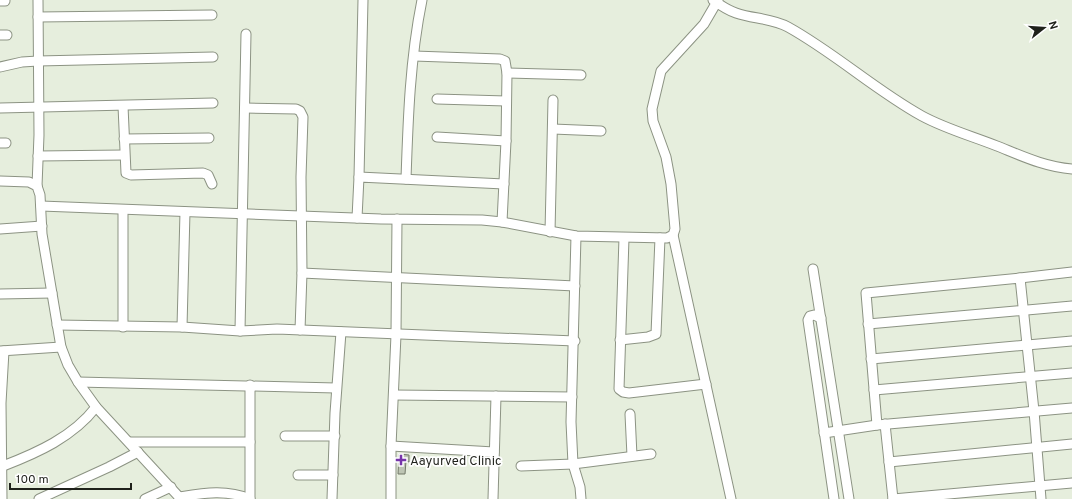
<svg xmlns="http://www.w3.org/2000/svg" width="1072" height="499" viewBox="0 0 1072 499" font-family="Overpass,sans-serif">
<rect width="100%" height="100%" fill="#e6eedd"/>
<path fill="#bec5b4" stroke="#727869" d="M399 454 409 455V462L406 461 405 474H398Z"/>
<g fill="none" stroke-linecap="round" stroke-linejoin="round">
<defs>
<g id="minor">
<path d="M713 0C720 5 727 10 736 13 753 19 772 18 788 27 835 53 875 90 922 116 946 129 972 136 997 146 1022 156 1045 167 1072 169"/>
<path d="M0 1H5"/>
<path d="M38 17 212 15"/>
<path d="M0 35H7"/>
<path d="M414 56 500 59 505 61 507 73 506 141 502 222"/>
<path d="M0 67 22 62 38 61 213 57"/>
<path d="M507 73 581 75"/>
<path d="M437 99 506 101"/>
<path d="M123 106 126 173 131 175 203 173 208 175 212 184"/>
<path d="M0 108 213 103"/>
<path d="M245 108 296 109 300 111 303 117 301 177 302 273 300 330"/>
<path d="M553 129 601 131"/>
<path d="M437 137 506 141"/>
<path d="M124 139 209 138"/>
<path d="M0 143H6"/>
<path d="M38 156 124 155"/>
<path d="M359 177 363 0"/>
<path d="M406 179C408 119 410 59 422 0"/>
<path d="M0 181 29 182 37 186 40 195 42 234 61 347 68 365 78 382 96 407 181 499"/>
<path d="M37 186 39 135 38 0"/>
<path d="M41 206 381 219 482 220 502 222 576 236 667 238 673 235 675 229 671 184 666 157 653 121 652 109 661 71 704 24 718 0"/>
<path d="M123 210V327"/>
<path d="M357 218 359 177 504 184"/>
<path d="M0 229 42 226"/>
<path d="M550 232 553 100"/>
<path d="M673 235 731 499"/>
<path d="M576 236 571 422 573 464 580 487 581 499"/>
<path d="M624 238 619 389 623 392 629 393 706 384"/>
<path d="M813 269 849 499"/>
<path d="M302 273 575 286"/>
<path d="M1020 278 1072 272"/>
<path d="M0 294 52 293"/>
<path d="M821 318 814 315 810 316 808 320 834 499"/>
<path d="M868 324 1072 306"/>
<path d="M57 325 182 327 240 331 277 329 575 341"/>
<path d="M182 327 185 212"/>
<path d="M240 331 246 34"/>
<path d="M620 340 648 337 656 334 660 238"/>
<path d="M0 351 61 347"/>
<path d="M871 359 1072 341"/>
<path d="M78 382 336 388"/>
<path d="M250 385V499"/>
<path d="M874 390 1072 373"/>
<path d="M394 395 572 397"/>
<path d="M630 414 632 456"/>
<path d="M885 424 893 499"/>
<path d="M877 425 866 293 1020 278 1034 411 1041 499"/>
<path d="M824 433 877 425 1072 408"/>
<path d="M285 436H335"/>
<path d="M130 442H250"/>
<path d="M391 446 494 452"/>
<path d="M889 462 1072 444"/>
<path d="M3 466C37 453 73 437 96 407"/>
<path d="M521 466 573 464 651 454"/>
<path d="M298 475H333"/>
<path d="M179 497C204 493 226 489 250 499"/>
<path d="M2 499 1 403 4 351"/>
<path d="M39 499 109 467 138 452"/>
<path d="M145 499 171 487"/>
<path d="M332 499 335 413 341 332"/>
<path d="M391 499V446L396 335 397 219"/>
<path d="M493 499 496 396"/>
<path d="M893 499 1072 483"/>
</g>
</defs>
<use href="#minor" stroke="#8c9383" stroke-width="11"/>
<use href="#minor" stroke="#fff" stroke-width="9"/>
</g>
<path fill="#7635a9" stroke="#fff" stroke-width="1.5" d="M399 454h4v4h4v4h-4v4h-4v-4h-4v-4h4z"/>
<g text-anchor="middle" stroke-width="3.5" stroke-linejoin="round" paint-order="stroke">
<g font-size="13" fill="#1f211b" stroke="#fff" text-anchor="start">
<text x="410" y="465">Aayurved Clinic</text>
</g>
</g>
<g transform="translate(1044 28) rotate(73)" stroke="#ffffff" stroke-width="3" paint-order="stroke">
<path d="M0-3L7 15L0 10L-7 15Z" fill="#1f211b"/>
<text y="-6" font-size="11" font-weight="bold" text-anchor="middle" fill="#1f211b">N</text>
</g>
<path d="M10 483v6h121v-6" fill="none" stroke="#1f211b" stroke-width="2"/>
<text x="16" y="483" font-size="12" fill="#1f211b" stroke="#ffffff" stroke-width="3" paint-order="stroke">100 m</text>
</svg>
